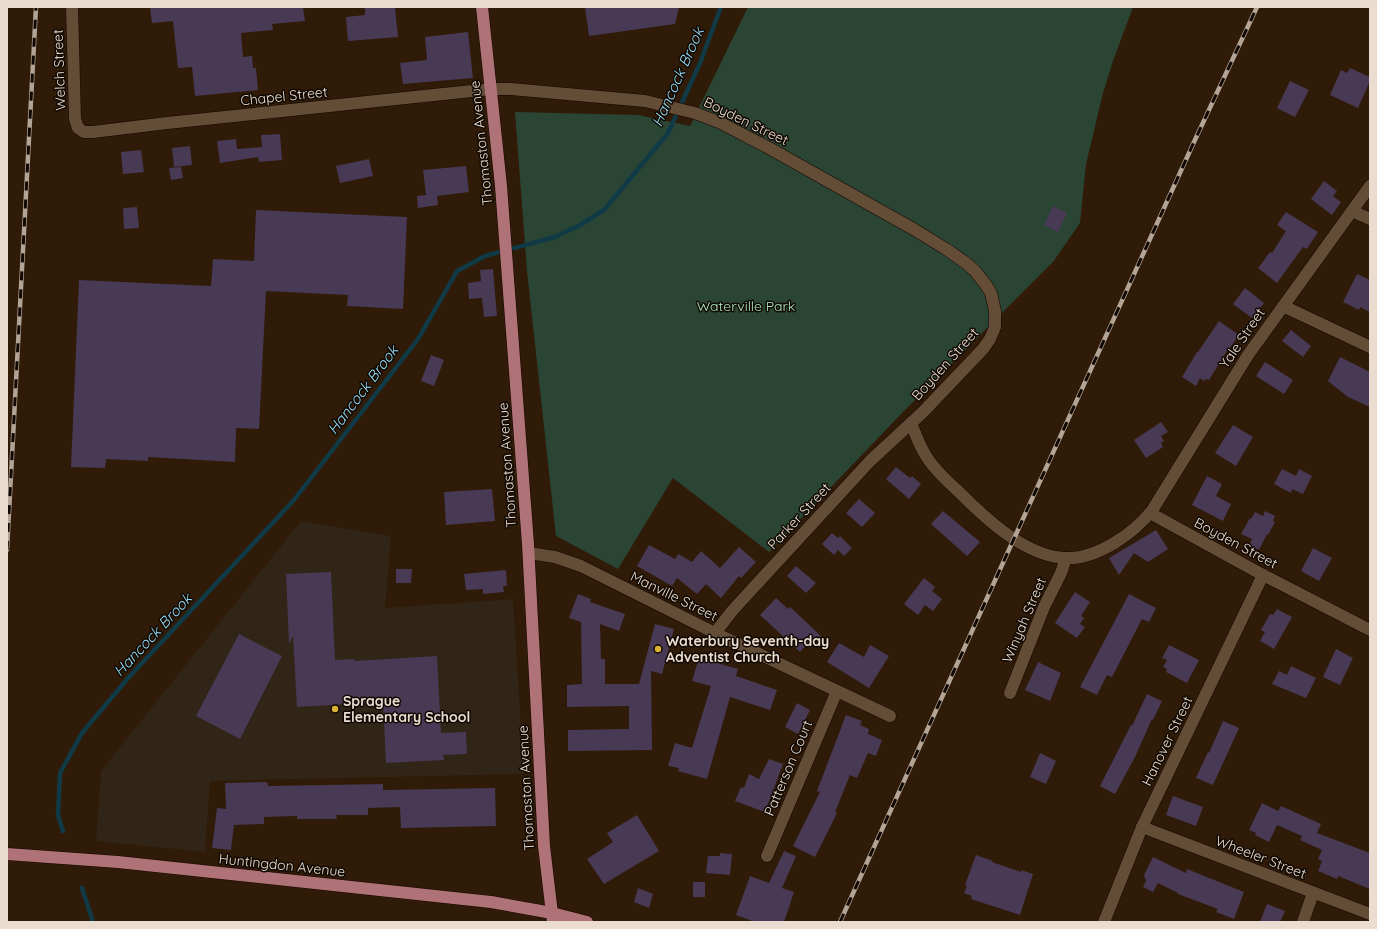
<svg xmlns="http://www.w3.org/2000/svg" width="1377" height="929" viewBox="0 0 1377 929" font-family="Quicksand,sans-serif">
<rect width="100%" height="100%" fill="#2f1b07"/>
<path fill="#302516" d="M301 521 391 536 385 608 513 599 524 774 210 781 205 852 96 841 101 771Z"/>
<path fill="#2b4535" d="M748 7H1133L1113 61 1103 93 1086 164 1080 223 1053 262 901 414 769 552 673 478 618 569 556 536 527 271 515 112 638 115 690 126Z"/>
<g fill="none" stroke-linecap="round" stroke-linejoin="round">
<g stroke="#113a47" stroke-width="4.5">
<path d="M63 831 58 815 60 773 82 733 129 677 294 500 418 339 457 271 485 256 555 237 580 225 604 210 668 133 700 63 721 7"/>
<path d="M82 888 93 922"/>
</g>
</g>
<g fill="#483955">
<path d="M150 7H303L305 21 272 24 273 30 241 33 243 57 252 56 253 68H256L258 90 195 96 192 67 178 68 173 21 152 23Z"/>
<path d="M365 7H395L398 37 348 41 346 17 365 15Z"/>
<path d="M585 7H679L675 24 589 36Z"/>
<path d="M468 32 473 78 403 84 400 63 427 60 425 37Z"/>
<path d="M1350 68 1370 77V81L1358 108 1330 95 1341 70 1347 73Z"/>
<path d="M1290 81 1309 90 1295 117 1277 108Z"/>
<path d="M280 134 282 160 259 162 258 157 220 163 217 141 236 139 237 149 262 147 261 135Z"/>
<path d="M190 146 192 165 174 167 172 148Z"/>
<path d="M141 150 144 172 123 174 121 152Z"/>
<path d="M369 159 373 176 340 183 336 166Z"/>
<path d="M466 166 469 192 437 196 438 205 418 208 417 196 426 195 423 170Z"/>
<path d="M181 167 183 178 171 180 169 168Z"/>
<path d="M1324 181 1337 191 1333 196 1341 202 1332 215 1311 199Z"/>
<path d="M1053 206 1067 213 1058 232 1044 225Z"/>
<path d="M137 207 139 228 124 229 123 208Z"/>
<path d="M256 210 407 217 403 309 347 306 348 295 266 291 259 429 236 428 235 462 148 457V461L106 459 105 468 71 467 79 280 211 286 213 259 254 261Z"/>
<path d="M1286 212 1318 232 1307 249 1303 247 1277 283 1258 268 1270 252 1272 253 1286 231 1277 225Z"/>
<path d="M493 269 497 316 484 317 482 298 469 299 468 283 481 281 480 270Z"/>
<path d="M1357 274 1370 280V312L1360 307 1359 310 1343 302Z"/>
<path d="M1245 288 1264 303 1252 318 1233 304Z"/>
<path d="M1219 321 1239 335 1229 349H1228L1209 380 1206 379 1204 381 1200 378 1196 386 1182 377 1197 352H1198Z"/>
<path d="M1291 330 1311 346 1303 357 1282 341Z"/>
<path d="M431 355 444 360 434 386 421 381Z"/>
<path d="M1340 357 1370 372V407L1348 397 1328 381Z"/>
<path d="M1265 362 1293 380 1284 394 1256 376Z"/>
<path d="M1161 422 1168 432 1161 436 1164 441 1161 443 1163 447 1146 458 1134 440Z"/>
<path d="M1233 425 1253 437 1236 466 1215 453Z"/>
<path d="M896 467 910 478 912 476 921 484 909 499 886 479Z"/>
<path d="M1282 469 1296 476 1299 469 1312 476 1303 494 1292 489 1291 493 1274 484Z"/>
<path d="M1207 476 1222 484 1216 496 1231 504 1223 521 1192 505Z"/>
<path d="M492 489 495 521 446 525 444 492Z"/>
<path d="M859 499 875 513 862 527 846 513Z"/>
<path d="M943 511 980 542 967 556 931 524Z"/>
<path d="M1265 511 1275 516 1273 521 1275 522 1268 535 1267 534 1259 550 1249 545 1252 539 1241 534 1250 518 1251 519 1255 512 1263 516Z"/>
<path d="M1156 530 1168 549 1148 562 1134 553 1119 575 1109 558Z"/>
<path d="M832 533 838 538 840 536 852 548 844 556 838 550 834 555 822 544Z"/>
<path d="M649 545 675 559 678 554 692 562 701 551 720 568 739 547 756 562 741 578 739 576 721 598 706 584 697 594 677 578 672 586 637 566Z"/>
<path d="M1313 548 1332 558 1319 581 1301 571Z"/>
<path d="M796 566 816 583 806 593 787 576Z"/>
<path d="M396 569H412L411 583H396Z"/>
<path d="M506 570 507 586H503L504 592 483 594V589L466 590 464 574Z"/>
<path d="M331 572 335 660 354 659V661L437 656 441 733 466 732 467 754 443 755 444 760 386 763 383 702 297 707 293 636 289 644 286 574Z"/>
<path d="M924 578 935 587 932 591 942 599 933 611 925 605 918 615 904 604Z"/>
<path d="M1075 592 1090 602 1081 616 1084 618 1080 624 1085 627 1077 638 1055 623Z"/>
<path d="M578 594 591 599 590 602 625 614 619 631 600 624 601 659H605V684H639L655 624 674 629 662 674 651 671 652 750 568 751V730L629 729V706L567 707V685L582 684 581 622 569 618Z"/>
<path d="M1129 594 1156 608 1149 622 1142 619 1112 677 1107 675 1097 695 1080 687Z"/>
<path d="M776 598 788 609 790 607 821 636 809 648 806 645 800 652 760 615Z"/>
<path d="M1277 609 1292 617 1274 649 1260 641 1265 632 1261 630 1270 614 1273 615Z"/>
<path d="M239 634 282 656 240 739 196 716Z"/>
<path d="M839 643 864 657 870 645 889 656 869 688 827 662Z"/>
<path d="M1169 645 1199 660 1187 683 1166 672 1167 669 1163 667 1167 660 1162 658Z"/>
<path d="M1336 649 1353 658 1340 685 1323 677Z"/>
<path d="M699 658 738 669 736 676 777 690 770 710 730 697 707 779 678 771 679 768 668 766 675 743 692 748 711 686 692 681Z"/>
<path d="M1038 662 1061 673 1050 701 1025 690Z"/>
<path d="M1291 666 1316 678 1306 698 1272 684 1279 671 1287 675Z"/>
<path d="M1147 694 1162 701 1153 720 1152 719 1135 757 1115 794 1100 786 1131 725 1132 726Z"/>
<path d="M797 703 810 710 798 734 785 727Z"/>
<path d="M846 715 862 721 860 725 869 729 868 734 882 740 876 756 868 753 857 778 850 775 835 812 837 813 815 857 793 846 820 792 817 791Z"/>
<path d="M1223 721 1239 728 1213 785 1196 778 1208 752 1209 753Z"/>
<path d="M1040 753 1056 761 1046 784 1030 777Z"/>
<path d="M769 759 783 764 765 812 735 801 741 787 744 788 749 774 759 779Z"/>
<path d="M267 782 268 786 383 784V790L495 788 496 826 401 828 400 807 368 808V815H336L337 819H297V816L264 817V824L234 825 231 850 212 848 217 808 226 809 225 783Z"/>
<path d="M1173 796 1203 807 1196 826 1166 815Z"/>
<path d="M1262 803 1278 811 1281 806 1321 824 1317 833 1370 853V889L1338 876 1337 879 1318 871 1322 861 1318 859 1322 850 1300 840 1302 836 1277 825 1269 842 1255 835 1256 833 1249 830Z"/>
<path d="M637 815 659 851 604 884 587 859 613 842 607 833Z"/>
<path d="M784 851 796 856 782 888 794 892 784 922H755L736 915 750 876 769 883Z"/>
<path d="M720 853 732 854 730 875 706 873 708 856H720Z"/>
<path d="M976 855 993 861 992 862 1021 872V870L1033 874 1020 915 971 899 972 896 964 893 967 886 965 885Z"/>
<path d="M1153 857 1186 873 1187 869 1244 892 1234 919 1216 912 1218 909 1178 894V893L1158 883 1153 892 1143 887 1146 881 1144 875Z"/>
<rect x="693" y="882" width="12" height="15"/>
<path d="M638 888 653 894 649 908 634 902Z"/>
<path d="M1267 904 1285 911 1280 922H1260Z"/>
</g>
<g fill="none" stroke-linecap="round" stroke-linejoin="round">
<defs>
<g id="minor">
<path d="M72 7 75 119 78 128 84 132H93L167 123 491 89H511L645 101 695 113 721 123 769 148 915 230 946 249 966 263 975 271 986 285 991 293 995 311V327L990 339 983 349 923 412 870 461 732 611 715 633"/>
<path d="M1352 211 1370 219"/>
<path d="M1283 306 1370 347"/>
<path d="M911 423C916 435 920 448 928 459 936 471 948 482 959 492 986 519 1025 556 1065 558 1096 560 1135 533 1153 509L1248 355 1370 186"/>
<path d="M1150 513 1263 575 1370 630"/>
<path d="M529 553 555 557 581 566 715 633 890 716"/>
<path d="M1010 693 1044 607 1061 573 1066 558"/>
<path d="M1142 827 1370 914"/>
<path d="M767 856 837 691"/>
<path d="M1104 922 1142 827 1263 575"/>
<path d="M1303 922 1313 893"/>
</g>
<g id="major">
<path d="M482 7 501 186 528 544 544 846 553 922"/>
<path d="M7 854 118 862 491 902 552 913 587 922"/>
</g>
</defs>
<use href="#minor" stroke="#160500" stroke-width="13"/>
<use href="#major" stroke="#160500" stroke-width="13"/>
<use href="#minor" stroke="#634d37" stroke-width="12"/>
<use href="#major" stroke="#af7377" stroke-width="12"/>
<defs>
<g id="rail">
<path d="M7 550 36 7"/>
<path d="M840 922 1194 142 1257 7"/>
</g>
</defs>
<use href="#rail" stroke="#b3a495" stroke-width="4.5"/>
<use href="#rail" stroke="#100802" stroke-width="3" stroke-dasharray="9" stroke-linecap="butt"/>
</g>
<g fill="#d9b334" stroke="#100802" stroke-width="1.5">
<circle cx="658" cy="649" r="4"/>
<circle cx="335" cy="709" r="4"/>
</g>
<g text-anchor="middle" stroke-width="3" stroke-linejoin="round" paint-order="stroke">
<g font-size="14" fill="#eaddd0" stroke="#100802">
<text transform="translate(59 70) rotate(-92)" y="5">Welch Street</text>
<text transform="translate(284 96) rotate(-6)" y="5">Chapel Street</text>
<text transform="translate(746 121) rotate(26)" y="5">Boyden Street</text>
<text transform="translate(481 143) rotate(-96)" y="5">Thomaston Avenue</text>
<text transform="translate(1242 338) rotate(-56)" y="5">Yale Street</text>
<text transform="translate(945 364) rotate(-48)" y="5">Boyden Street</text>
<text transform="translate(507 465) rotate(-94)" y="5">Thomaston Avenue</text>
<text transform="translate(799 516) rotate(-47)" y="5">Parker Street</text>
<text transform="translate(1236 543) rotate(28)" y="5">Boyden Street</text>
<text transform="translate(674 596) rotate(26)" y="5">Manville Street</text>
<text transform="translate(1024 620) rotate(-67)" y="5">Winyah Street</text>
<text transform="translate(1167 741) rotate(-64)" y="5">Hanover Street</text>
<text transform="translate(788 768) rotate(-67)" y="5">Patterson Court</text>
<text transform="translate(526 788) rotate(-93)" y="5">Thomaston Avenue</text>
<text transform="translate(1261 857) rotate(21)" y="5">Wheeler Street</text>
<text transform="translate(282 865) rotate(6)" y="5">Huntingdon Avenue</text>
</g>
<g font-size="14" fill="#aeeac4" stroke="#100802">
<text x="746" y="311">Waterville Park</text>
</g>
<g font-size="14" font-weight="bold" fill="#eaddd0" stroke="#100802" text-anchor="start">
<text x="666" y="646">Waterbury Seventh-day<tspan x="666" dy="16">Adventist Church</tspan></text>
<text x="343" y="706">Sprague<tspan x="343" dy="16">Elementary School</tspan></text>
</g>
<g font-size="15" font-style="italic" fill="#95def7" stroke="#100802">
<text transform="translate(678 77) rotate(-66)" y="5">Hancock Brook</text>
<text transform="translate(363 390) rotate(-53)" y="5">Hancock Brook</text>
<text transform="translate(153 635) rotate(-47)" y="5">Hancock Brook</text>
</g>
</g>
<rect width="1377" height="929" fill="none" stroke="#eaddd0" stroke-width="16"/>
</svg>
